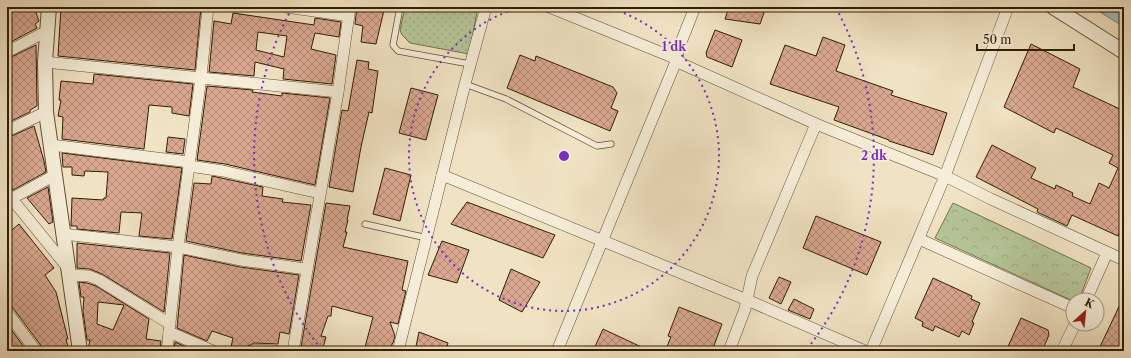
<svg xmlns="http://www.w3.org/2000/svg" width="1131" height="358" viewBox="0 0 1131 358" font-family="'Libre Caslon Text',serif">
<defs>
<pattern id="park-crowns" width="20" height="18" patternUnits="userSpaceOnUse"><rect width="20" height="18" fill="#b5c598"/><path d="M2 6a3 3 0 1 1 6 0M12 15a3 3 0 1 1 6 0" fill="none" stroke="#9ca981"/></pattern>
<pattern id="garden-dots" width="8" height="8" patternUnits="userSpaceOnUse"><rect width="8" height="8" fill="#b5c598"/><path d="M2 2h.1M6 6h.1" fill="none" stroke="#9ca981" stroke-width="1.8" stroke-linecap="round"/></pattern>
<pattern id="building-cross-hatch" width="8" height="8" patternUnits="userSpaceOnUse"><rect width="8" height="8" fill="#daa891"/><path d="M0 0l8 8M0 8l8-8" fill="none" stroke="#b18874"/></pattern>
</defs>
<rect width="100%" height="100%" fill="#f0e3c3"/>
<filter id="stains"><feTurbulence type="fractalNoise" baseFrequency=".005" numOctaves="4"/><feColorMatrix values="0 0 0 0 .2 0 0 0 0 .09 0 0 0 0 .02 0 0 0 .5 -.17"/></filter>
<radialGradient id="worn" r=".72"><stop offset=".6" stop-color="#630" stop-opacity="0"/><stop offset="1" stop-color="#630" stop-opacity=".3"/></radialGradient>
<path fill="url(#park-crowns)" stroke="#73714e" d="M953 203 1091 268 1079 300H1073V301L935 238Z"/>
<path fill="url(#garden-dots)" stroke="#73714e" d="M405 7H478L469 54 410 43 402 35 400 30Z"/>
<path fill="#a0bbbf" stroke="#747c74" d="M1092 7H1124V27Z"/>
<g fill="url(#building-cross-hatch)" stroke="#311d03" fill-rule="evenodd">
<path d="M7 7H34L39 21 35 24 37 28 7 44Z"/>
<path d="M61 7H201L195 70 58 56Z"/>
<path d="M357 7H368L384 10 376 44 361 42 363 26 355 24Z"/>
<path d="M729 7H766L760 24 725 19Z"/>
<path d="M233 13 314 25 315 18 341 22 339 37 315 33 311 49 336 55 332 84 283 79 284 69 255 62 254 76 209 72 214 21 231 24ZM258 32 287 36 284 57 256 50Z"/>
<path d="M715 30 742 40 732 67 707 57 706 53Z"/>
<path d="M823 37 845 45 836 71 893 91 891 95 947 113 933 155 889 141V140L834 120 839 107 770 84 785 45 816 56Z"/>
<path d="M1031 44 1080 69 1073 87 1124 111V222L1118 236 1072 215 1067 226 1037 212 1038 209 976 177 992 145 1036 168 1031 178 1055 189 1056 185 1073 193 1072 196 1090 204 1099 183 1109 188 1118 168 1109 163 1113 155 1056 128 1054 133 1004 107Z"/>
<path d="M36 45 37 106 30 110V112L7 123V59Z"/>
<path d="M520 55 535 61 536 56 613 87 617 93 611 108 618 111 610 131 507 88Z"/>
<path d="M357 60 369 62 368 69 378 71 372 113 369 112 361 147 353 192 329 187 342 110 348 111Z"/>
<path d="M94 74 193 84 189 116 172 113V107L149 105 144 149 62 139 63 117 58 116 61 100H59L61 81 93 84Z"/>
<path d="M207 86 253 90 252 92 282 96V93L330 98 315 185 225 164 197 160Z"/>
<path d="M411 88 438 95 426 140 399 133Z"/>
<path d="M34 126 44 161 46 172 13 190 7 180V138Z"/>
<path d="M168 137 185 139 183 154 166 152Z"/>
<path d="M62 153 182 168 172 239 139 236 142 213 121 212 119 233 77 229V226H71L72 198 103 200 104 198H106L108 172 85 171 84 176 72 175V167H63Z"/>
<path d="M385 168 411 175 400 221 373 214Z"/>
<path d="M212 176 263 187 262 196 283 199 282 202 311 205 301 261 242 253 186 241 194 183 211 184Z"/>
<path d="M48 187 53 222 49 224 27 198Z"/>
<path d="M467 202 555 235 543 258 451 224Z"/>
<path d="M326 203 350 206 347 220H348L345 232H347L343 247 408 261 402 290 406 291 398 324 390 322 395 336 393 343 387 351H364L373 317 332 306 331 316H328L321 336 326 337 322 351H316L301 347Z"/>
<path d="M816 216 881 242 867 275 803 248Z"/>
<path d="M19 224 54 268 45 275 56 292 68 339H66L69 351H43L42 347 13 308 7 305V234Z"/>
<path d="M442 241 469 250 457 283 428 275Z"/>
<path d="M77 243 170 253 164 312 102 274 90 269 77 268Z"/>
<path d="M184 255 240 267 299 275 289 334 280 332 278 344 254 343 248 346 246 351H230L233 338 212 331 207 341 177 328Z"/>
<path d="M511 269 540 282 522 312 499 300Z"/>
<path d="M779 277 791 282 781 304 769 298Z"/>
<path d="M933 278 972 296 971 299 980 303 972 322 974 323 969 335 962 331 959 337 935 326 933 331 922 326 923 322 915 318Z"/>
<path d="M79 282 87 283 96 286 149 319 146 339 161 341 160 351H88L90 340H87L83 311 84 297H81ZM98 302 124 305 113 330 97 324Z"/>
<path d="M1124 296V351H1098Z"/>
<path d="M794 299 814 309 810 319 788 310Z"/>
<path d="M679 307 722 324 712 351H665L671 337 668 336Z"/>
<path d="M1021 318 1048 330 1049 335 1042 351H1006Z"/>
<path d="M7 324 27 351H7Z"/>
<path d="M603 329 650 351H593Z"/>
<path d="M419 332 448 343 446 351H415Z"/>
<path d="M175 342 195 351H174Z"/>
</g>
<g fill="none" stroke-linecap="round" stroke-linejoin="round">
<defs>
<g id="service">
<path d="M400 7 393 45 398 51 470 64"/>
<path d="M465 84 506 99 597 146 611 144"/>
<path d="M365 224 427 238"/>
</g>
<g id="minor">
<path d="M286 7 349 16"/>
<path d="M549 7 677 59 557 351"/>
<path d="M695 7 678 50 677 59 682 64 816 124 945 176 991 199 1124 260"/>
<path d="M7 52 47 31"/>
<path d="M45 62 338 92"/>
<path d="M7 131 46 112"/>
<path d="M51 145 189 162"/>
<path d="M189 166 223 171 319 193"/>
<path d="M442 175 747 300 865 351"/>
<path d="M7 193 68 268"/>
<path d="M7 201 55 175"/>
<path d="M63 234 178 247 241 260 306 269"/>
<path d="M919 239 1073 308"/>
<path d="M69 275 89 276 99 280 170 324"/>
<path d="M1086 300 1107 253"/>
<path d="M7 312 36 351"/>
<path d="M169 332 213 351"/>
<path d="M167 351 178 247 201 77 208 7"/>
<path d="M253 351 254 350 276 351"/>
<path d="M293 351 338 92 350 7"/>
<path d="M398 351 465 84 486 7"/>
<path d="M729 351 745 309 752 276 816 124"/>
<path d="M871 351 945 176 1008 7"/>
<path d="M1062 351 1075 324"/>
</g>
<g id="tertiary">
<path d="M49 7 45 62 46 112 80 351"/>
<path d="M1053 7 1124 52"/>
</g>
</defs>
<use href="#service" stroke="#614e33" stroke-width="7"/>
<use href="#minor" stroke="#614e33" stroke-width="12"/>
<use href="#tertiary" stroke="#614e33" stroke-width="16"/>
<use href="#service" stroke="#f5edd8" stroke-width="5.5"/>
<use href="#minor" stroke="#f5edd8" stroke-width="11"/>
<use href="#tertiary" stroke="#f5edd8" stroke-width="14"/>
</g>
<g fill="none" stroke="#7b2cbf" stroke-width="2" stroke-dasharray="2 4">
<path d="M607 7A155 155 0 1 1 521 7"/>
<path d="M321 349A310 310 0 0 1 292 8M836 8A310 310 0 0 1 807 349"/>
</g>
<circle cx="564" cy="156" r="6" fill="#7b2cbf" stroke="#f5edd8" stroke-width="2"/>
<g font-size="12" text-anchor="middle" font-weight="bold" fill="#7b2cbf" stroke="#f5edd8" stroke-width="4" stroke-linejoin="round" paint-order="stroke">
<text x="674" y="51">1 dk</text>
<text x="874" y="160">2 dk</text>
</g>
<rect width="1131" height="358" fill="none" stroke="#f0e3c3" stroke-width="24"/>
<rect x="8" y="8" width="1115" height="342" fill="none" stroke="#311d03" stroke-width="2"/>
<rect x="12" y="12" width="1107" height="334" fill="none" stroke="#311d03"/>
<g transform="translate(1085 312) rotate(27)"><circle r="19" fill="#f5edd8" stroke="#a79a83"/>
<path d="M0-3L7 15L0 10L-7 15Z" fill="#8f2418"/>
<text y="-6" font-size="11" font-weight="bold" text-anchor="middle" fill="#311d03">K</text>
</g>
<path d="M977 44v6h97v-6" fill="none" stroke="#311d03" stroke-width="2"/>
<text x="983" y="44" font-size="12" fill="#311d03" stroke="#f5edd8" stroke-width="3" paint-order="stroke">50 m</text>
<rect width="100%" height="100%" filter="url(#stains)"/>
<rect width="100%" height="100%" fill="url(#worn)"/>
</svg>
